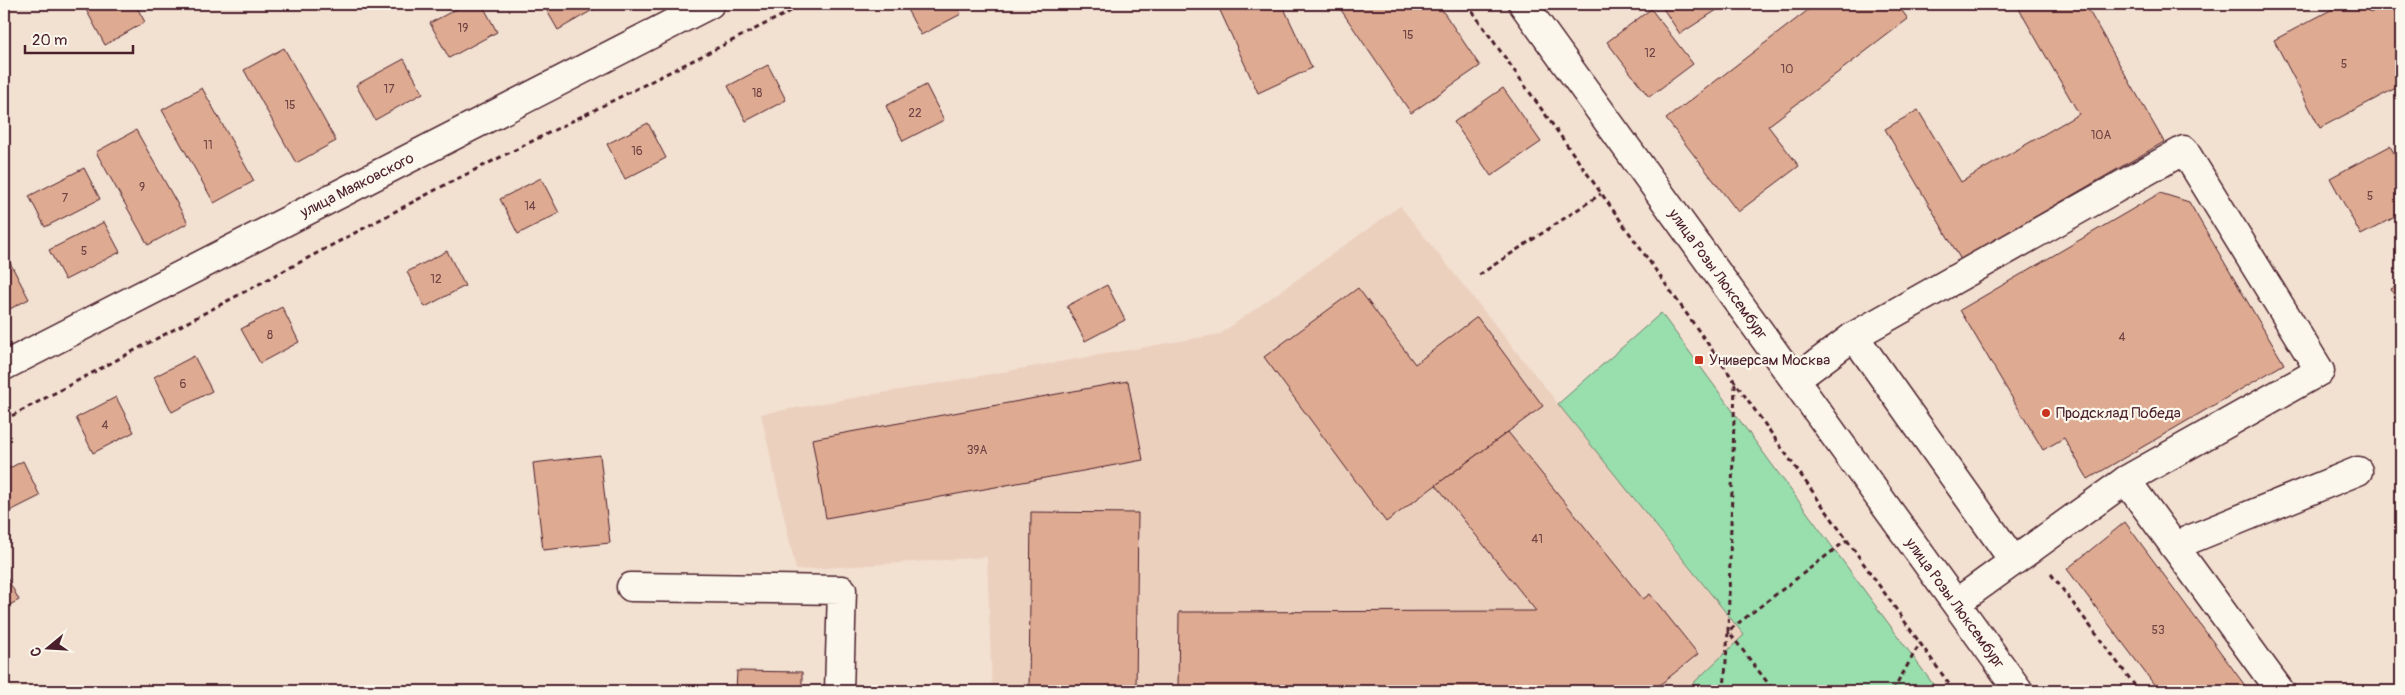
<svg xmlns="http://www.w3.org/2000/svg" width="2405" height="695" viewBox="0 0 2405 695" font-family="Pangolin,sans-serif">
<rect width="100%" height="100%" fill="#f2e0d1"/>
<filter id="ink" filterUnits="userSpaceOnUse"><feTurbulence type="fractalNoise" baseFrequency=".02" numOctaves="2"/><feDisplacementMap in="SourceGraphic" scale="10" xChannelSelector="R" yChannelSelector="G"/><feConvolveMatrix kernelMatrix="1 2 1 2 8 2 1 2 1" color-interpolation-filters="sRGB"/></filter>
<g filter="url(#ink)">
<path fill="#ecd0be" d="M1400 206 1769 667 1731 691H992L987 557 796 570 761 414 1220 334Z"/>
<path fill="#98dfad" stroke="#717f6c" d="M1661 313 1938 691H1685L1744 635 1558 404Z"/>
<g fill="#deaa91" stroke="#4a1f2b">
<path d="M83 4H135L145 22 105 45Z"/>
<path d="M466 4H482L497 32 449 58 430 23Z"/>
<path d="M543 4H603L558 30Z"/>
<path d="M904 4H955L961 14 921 35Z"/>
<path d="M1217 4H1282L1312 68 1258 93Z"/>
<path d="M1337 4H1438L1480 66 1411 113Z"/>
<path d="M1667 4H1726L1680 34 1662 7Z"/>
<path d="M1816 4H1897L1908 19 1768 126 1799 166 1738 212 1666 119Z"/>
<path d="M2028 4H2085L2164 142 1961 260 1885 129 1918 110 1961 182 2079 114 2019 9Z"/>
<path d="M2342 4H2365L2370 13 2387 4H2401V98L2396 88 2320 128 2274 40Z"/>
<path d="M1651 9 1693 64 1649 97 1607 42Z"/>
<path d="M284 48 336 141 296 163 244 70Z"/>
<path d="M404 59 423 93 375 120 356 85Z"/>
<path d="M768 65 786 100 746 121 728 86Z"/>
<path d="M926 85 944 120 903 141 886 106Z"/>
<path d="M202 88 254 181 214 203 162 110Z"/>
<path d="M1503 88 1541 142 1491 176 1454 122Z"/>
<path d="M648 123 666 158 625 179 607 144Z"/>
<path d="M136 130 188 223 148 245 96 152Z"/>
<path d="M2390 146 2401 166V214L2361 235 2330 178Z"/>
<path d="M84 168 100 199 45 227 29 196Z"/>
<path d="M541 178 559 213 518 234 500 199Z"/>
<path d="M2160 193 2189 202 2284 364 2088 479 2064 438 2043 450 1960 310Z"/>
<path d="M104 222 120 252 65 280 49 250Z"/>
<path d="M447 251 465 286 425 307 407 272Z"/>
<path d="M7 257 29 299 4 312V259Z"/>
<path d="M2401 284V309L2391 289Z"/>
<path d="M1107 285 1125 320 1085 341 1067 306Z"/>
<path d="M1358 288 1415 364 1477 317 1543 406 1386 522 1264 357Z"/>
<path d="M282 307 299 342 260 363 241 329Z"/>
<path d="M194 356 212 391 172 412 154 377Z"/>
<path d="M1128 381 1143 460 826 518 812 439Z"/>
<path d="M116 397 134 432 93 453 76 418Z"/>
<path d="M1508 432 1643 599 1650 594 1698 654 1652 691H1178L1179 612 1536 611 1436 485Z"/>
<path d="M600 455 610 543 543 550 533 463Z"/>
<path d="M23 461 40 496 4 514V471Z"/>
<path d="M1031 512 1138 513 1136 691H1029Z"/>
<path d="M2125 522 2249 691H2159L2067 569Z"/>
<path d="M4 572 19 600 4 608Z"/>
<path d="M737 671 802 672V691H736Z"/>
</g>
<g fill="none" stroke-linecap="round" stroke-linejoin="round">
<defs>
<g id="minor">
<path d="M1854 336 2013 560"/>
<path d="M4 366 710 4"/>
<path d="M1795 380 1854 336 2184 150 2320 371 2126 480 1956 603"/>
<path d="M2126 480 2280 691"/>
<path d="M2174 546 2358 471"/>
<path d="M631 587 842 590 839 691"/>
</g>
<path id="major" d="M1523 4 2019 691"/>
</defs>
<use href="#minor" stroke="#4a1f2b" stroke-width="31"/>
<use href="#major" stroke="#4a1f2b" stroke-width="31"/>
<g stroke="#4a1f2b" stroke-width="3" stroke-dasharray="5 4" stroke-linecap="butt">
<path d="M1467 4 1954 691"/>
<path d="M1479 275 1601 194"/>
<path d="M1735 384 1728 631 1774 691"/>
<path d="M4 420 441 187 805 4"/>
<path d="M2051 574 2139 691"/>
<path d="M1724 691 1728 631 1847 540"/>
<path d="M1893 691 1920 643"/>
</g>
<use href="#minor" stroke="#fbf7ec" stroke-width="28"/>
<use href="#major" stroke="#fbf7ec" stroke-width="28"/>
</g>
</g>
<g fill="#c8321e" stroke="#fbf7ec" stroke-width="2">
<rect x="1694" y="355" width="10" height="10" rx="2.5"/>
<circle cx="2046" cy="413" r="5"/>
</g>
<g text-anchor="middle" stroke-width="4.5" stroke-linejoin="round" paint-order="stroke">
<g font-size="12" fill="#6f4244">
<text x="463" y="32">19</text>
<text x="1408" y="39">15</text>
<text x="1650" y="57">12</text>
<text x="2344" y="68">5</text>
<text x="1787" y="73">10</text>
<text x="389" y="93">17</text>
<text x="757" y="97">18</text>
<text x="290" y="109">15</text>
<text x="915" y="117">22</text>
<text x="2101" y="139">10А</text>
<text x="208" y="149">11</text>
<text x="637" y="155">16</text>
<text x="142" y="191">9</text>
<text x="2370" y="200">5</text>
<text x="65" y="202">7</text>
<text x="530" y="210">14</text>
<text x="84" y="255">5</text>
<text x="436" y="283">12</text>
<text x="270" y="339">8</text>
<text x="2122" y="341">4</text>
<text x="183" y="388">6</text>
<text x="105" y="429">4</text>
<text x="977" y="454">39А</text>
<text x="1537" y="543">41</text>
<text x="2158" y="634">53</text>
</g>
<g font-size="15" fill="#4a1f2b" stroke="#fbf7ec">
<text transform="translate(357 185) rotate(-27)" y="5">улица Маяковского</text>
<text transform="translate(1718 274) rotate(54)" y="5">улица Розы Люксембург</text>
<text transform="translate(1955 603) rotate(54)" y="5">улица Розы Люксембург</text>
</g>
<g font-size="15" fill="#4a1f2b" stroke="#fbf7ec" text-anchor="start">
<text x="1709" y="365">Универсам Москва</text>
<text x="2056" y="418">Продсклад Победа</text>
</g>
</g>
<rect width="2405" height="695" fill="none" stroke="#fbf7ec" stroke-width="20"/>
<rect x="10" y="10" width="2385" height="675" fill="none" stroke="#4a1f2b" stroke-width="2" filter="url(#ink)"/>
<g transform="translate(48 648) rotate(252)" stroke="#fbf7ec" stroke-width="4" paint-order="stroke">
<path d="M0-4L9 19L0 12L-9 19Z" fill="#4a1f2b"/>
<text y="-8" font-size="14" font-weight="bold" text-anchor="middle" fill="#4a1f2b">С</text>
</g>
<path d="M25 45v8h108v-8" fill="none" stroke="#4a1f2b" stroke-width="2.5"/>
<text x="32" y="45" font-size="15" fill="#4a1f2b" stroke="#fbf7ec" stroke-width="4" paint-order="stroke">20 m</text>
</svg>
